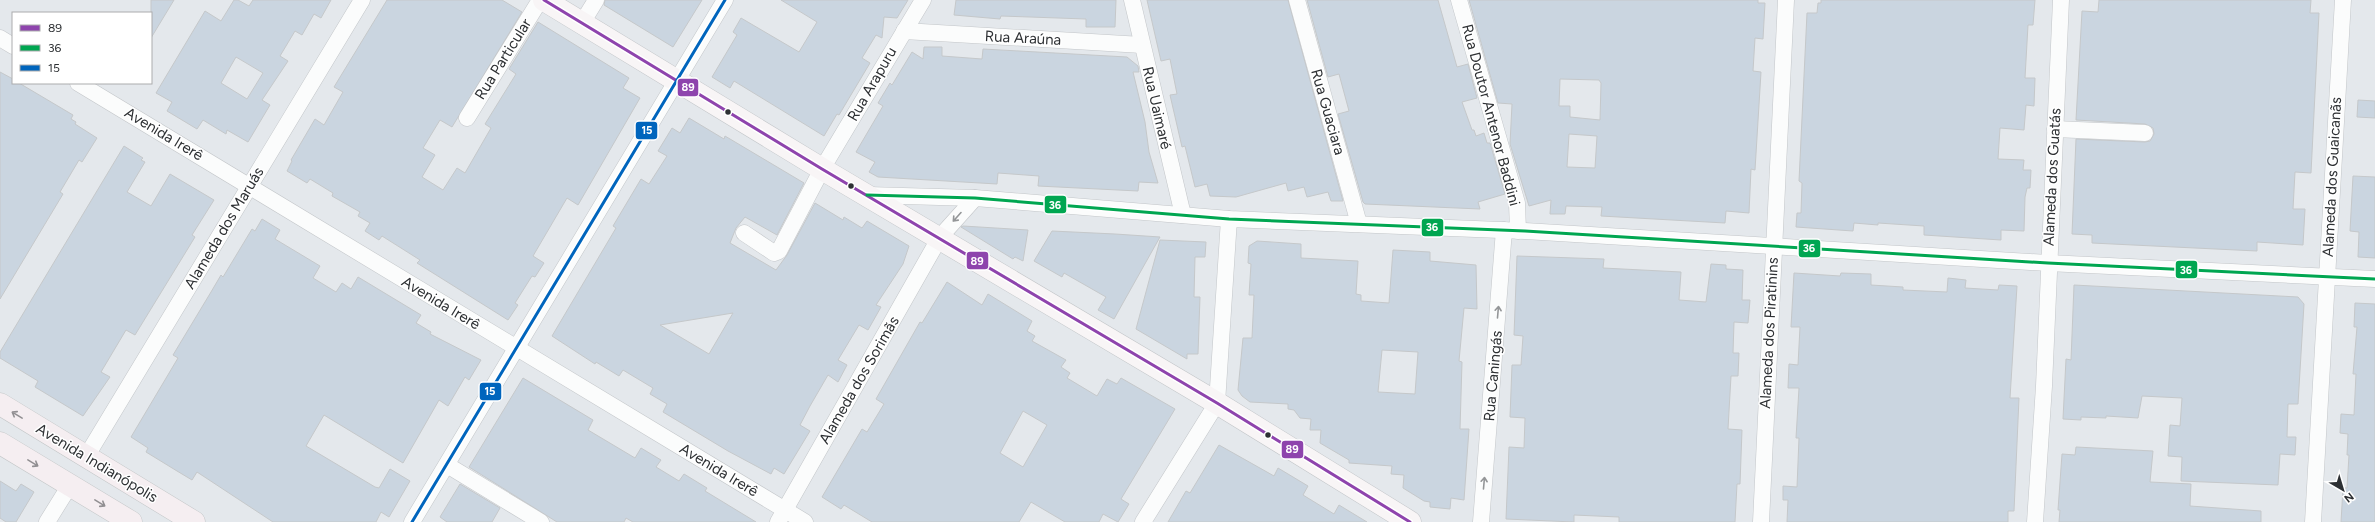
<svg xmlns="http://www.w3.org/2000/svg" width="2375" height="522" viewBox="0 0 2375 522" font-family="Figtree,sans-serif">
<rect width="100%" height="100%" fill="#e4e8ec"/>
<g fill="#cad5e0" stroke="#c5c8ca" fill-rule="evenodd">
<path d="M151 0H174L151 38Z"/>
<path d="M234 0H238L249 6 253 0H331L321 18 314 14 302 35 295 31 280 56 288 61 262 100 270 105 248 142 227 130 226 134 203 120 197 129 167 111 172 102 156 93 205 11 221 21ZM236 57 263 73 247 99 221 83Z"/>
<path d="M387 0H502L522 12 452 127 440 120 423 148 435 155 422 177 443 190 457 168 465 173 491 128 485 124 516 74 509 69 538 22 629 78 623 88 640 98 578 205 567 198 533 256 544 263 535 277 532 276 515 303 518 305 508 320 417 263 420 260 382 236 379 240 365 231 370 223 358 216 360 212 332 196 333 193 310 179 307 183 287 171 292 161 291 160 315 119 324 125 343 92 334 87Z"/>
<path d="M605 0H702L673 47 604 5Z"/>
<path d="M781 0H908L897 18 884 17 882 38 876 35 862 58 870 63 839 115 837 114 824 136 734 81 730 88 712 77 737 35 733 32 741 18 799 52 817 22Z"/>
<path d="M956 0H1116L1115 27H1086V19L1001 16 1000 19 954 15Z"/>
<path d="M1147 0H1288L1343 201H1331L1328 192 1307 197 1304 187 1288 191 1286 183 1236 197 1210 196 1207 184 1195 187 1185 146 1182 147 1170 95 1177 94 1170 59 1161 61Z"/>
<path d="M1307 0H1438L1457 67 1468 64 1477 98 1462 102 1472 130H1474L1476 136 1484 133 1487 143H1490L1505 194 1478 202 1480 209 1365 204 1363 202 1338 114 1349 111 1339 74 1328 77Z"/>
<path d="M1469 0H1758V3H1765L1763 39 1755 38 1753 71 1761 72 1755 170 1751 169 1749 213 1726 211 1725 223 1601 216 1602 207 1566 206 1565 214H1550L1551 200 1529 206 1510 144 1512 104 1498 103ZM1560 79 1599 80 1601 83 1600 120 1570 117V106H1559ZM1569 134 1597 136 1595 168 1567 167Z"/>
<path d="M1821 0H2035L2033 25H2028L2025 78H2035L2034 106 2026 105 2024 130 2000 128 1998 159 2024 160 2023 170H2031L2030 188H2027L2025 197 2024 231 2001 230V240L1924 235V226L1878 223V225L1854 223 1853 231 1796 227 1797 213H1801L1802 183 1799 181 1807 13H1817L1818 3H1821Z"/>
<path d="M2099 0H2311L2310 13H2319L2311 173 2295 172 2293 209H2305L2303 245 2257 242V251L2133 245 2092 243V235L2072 234 2076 139 2145 142 2150 141 2154 134 2153 128 2145 124 2076 120 2082 11 2098 12Z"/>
<path d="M924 47H942V56L982 59 983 49 1127 57 1138 66 1139 72H1133L1145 122 1149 152 1158 183 1139 182 1138 191 1038 186 1039 176 998 173 997 184 878 177 869 172 875 162 856 152 883 106 878 103 890 83 892 85 912 52 923 59Z"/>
<path d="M0 72 13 79V83H19L73 115 71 119 76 122 75 124 97 138 82 162 79 160 60 192 63 194 0 299Z"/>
<path d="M2358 100 2375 101V118L2357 117Z"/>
<path d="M689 118 724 139 725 136 804 183 777 235 745 217 736 228 730 243 776 270 787 255 815 203 843 220 844 217 862 228 867 221 909 246 903 264 876 305 881 307 868 330 859 325 838 360 847 365 838 382 828 375 810 406 800 425 810 431 784 474 774 468 771 474 728 451 663 412 667 404 650 394 653 388 623 370 619 376 596 362 595 364 552 336 616 228 613 226 641 179 649 184 667 156 658 151 672 128 680 133ZM733 313 709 354 660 325Z"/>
<path d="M124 146 143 158 141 160 145 162 127 192 151 206 170 174 214 200 192 235 195 237 135 335 126 330 101 372 110 377 83 416 35 387 38 381 0 358V352Z"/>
<path d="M2353 176 2375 177V258L2358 257 2359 232 2350 231Z"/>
<path d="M262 219 280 230 275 239 320 266 313 278 336 292 342 283 351 289 358 277 421 315 416 323 431 332 430 334 481 360 469 380 465 377 448 406 439 400 403 463 324 415 306 446 375 487 379 488 390 469 410 481 389 517 381 512 376 522H273L197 472 192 480 177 471 146 452 148 448 131 437 178 358 173 355 211 292 221 275 223 277 252 229 255 231Z"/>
<path d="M963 226 1028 230 1023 261 1015 257 1013 259 961 227Z"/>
<path d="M1052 231 1115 234 1160 237 1114 319 1098 310 1106 297 1064 273 1062 277 1034 261Z"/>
<path d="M1160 240 1206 242 1205 257H1195L1194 297H1200L1198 354H1187V359L1136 329Z"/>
<path d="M1257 241 1301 244V258L1358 261 1356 294 1361 295V301L1389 303 1393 250 1430 252V261L1476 265 1477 309 1464 308 1459 361 1462 362 1460 429H1469L1464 500 1451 498 1450 509 1430 507V502L1424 501 1403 488 1404 475 1391 474 1392 466 1349 463V460L1320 443 1321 430H1310L1311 419 1300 418 1294 410 1288 409V404L1250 402 1242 396 1238 390 1243 338H1252L1254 295H1249L1251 264 1248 263 1249 246ZM1382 350 1418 352 1415 394 1378 392Z"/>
<path d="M1517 256 1604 259 1603 268 1681 272 1679 300 1706 302 1711 264 1726 265V269L1743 270 1742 300H1750L1748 323 1734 322 1733 353H1739L1738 376H1731L1728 429 1742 430 1740 484H1737L1735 522H1619V517L1574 515V522L1506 519 1509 447 1524 448 1525 418 1510 417 1512 365H1521L1523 336 1514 335Z"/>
<path d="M1794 273 1840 276 1841 273 1871 274V285L1903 287V290L1947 292 1948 278 1966 280 1965 288 1998 290 1999 285 2017 286 2010 398H2019L2014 511H2008V522H1787L1788 500H1783V486L1797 487 1799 438H1796L1799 388H1788L1789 364 1798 365 1800 327H1791Z"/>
<path d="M947 282 982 305 988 294 1032 321 1027 331 1035 336 1032 341 1066 360 1061 367 1070 373 1067 378 1097 396 1107 379 1117 384 1121 378 1175 409 1121 499 1129 504 1118 522 1103 514 1099 522H1065L1031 502 1019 522H872L844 505 841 509 822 497 862 429 867 432 884 404 876 399 920 322 922 323ZM1023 411 1047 425 1023 467 1000 453Z"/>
<path d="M2074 285 2298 297 2304 304 2298 404H2288L2287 437H2296L2295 455 2280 454 2278 485 2181 481 2182 457 2168 456 2170 425 2180 426 2182 398 2142 396 2138 418 2106 416V418L2081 417V420L2063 419 2066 359 2071 360Z"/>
<path d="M2355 303 2375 304V522H2341L2343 488H2347L2349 455H2347L2348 434 2340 433 2341 414 2354 415 2356 374H2353L2357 327H2354Z"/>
<path d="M523 378 593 420 588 430 635 458 641 448 661 460 656 467 679 481 684 474 707 488 705 491 756 522H633L626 518 624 522H557L469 467Z"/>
<path d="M1219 445 1274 476 1278 468 1308 486 1303 495 1334 514 1339 505 1367 522H1168L1186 491 1190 493Z"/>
<path d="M2076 447 2153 451 2150 482 2191 484 2190 506 2261 511V522H2059L2060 510H2058L2062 454 2075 455Z"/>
<path d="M0 481 16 491 21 484 34 492 16 522H6L0 518Z"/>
<path d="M460 484 500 508 492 522H447L440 517Z"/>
</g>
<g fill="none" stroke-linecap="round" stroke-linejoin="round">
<defs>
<g id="street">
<path d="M1132 0 1183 215"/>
<path d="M1297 0 1359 224"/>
<path d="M1459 0 1517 203 1518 231"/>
<path d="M582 23 596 0"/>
<path d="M904 31 1142 45"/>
<path d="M0 38 13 46"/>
<path d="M78 83 805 522"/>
<path d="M467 118 540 0"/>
<path d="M2055 129 2145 133"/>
<path d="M867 195 975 198 1229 219 1525 231 2048 263 2375 279"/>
<path d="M744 233 774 253 779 251 822 169 923 0"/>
<path d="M86 457 362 0"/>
<path d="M447 465 541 522"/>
<path d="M47 522 70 485"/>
<path d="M412 522 725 0"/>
<path d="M778 522 940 237 975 198"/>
<path d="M1143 522 1217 403 1229 219"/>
<path d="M1481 522 1504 230"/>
<path d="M1761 522 1786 0"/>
<path d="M2035 522 2044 386 2061 0"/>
<path d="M2313 522 2343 0"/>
</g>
<path id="secondary" d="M544 0 822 169 1217 403 1410 522"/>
<g id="primary">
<path d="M0 404 194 522"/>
<path d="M0 443 131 522"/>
</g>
</defs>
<use href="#street" stroke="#c3c6c9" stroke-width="17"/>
<use href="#secondary" stroke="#c3c6c9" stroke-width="23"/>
<use href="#primary" stroke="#c3c6c7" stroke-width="23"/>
<use href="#street" stroke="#fbfcfc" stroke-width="16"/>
<use href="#secondary" stroke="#f8f5f6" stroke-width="22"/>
<use href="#primary" stroke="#f5eef1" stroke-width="22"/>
<defs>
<path id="bus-1" d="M544 0 822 169 1217 403 1410 522"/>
<path id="bus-2" d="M867 195 975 198 1229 219 1525 231 2048 263 2375 279"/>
<path id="bus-3" d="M412 522 725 0"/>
</defs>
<use href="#bus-1" stroke="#fff" stroke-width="6"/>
<use href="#bus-2" stroke="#fff" stroke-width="6"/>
<use href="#bus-3" stroke="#fff" stroke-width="6"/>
<use href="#bus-1" stroke="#8e44ad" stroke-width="3"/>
<use href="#bus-2" stroke="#00a651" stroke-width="3"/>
<use href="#bus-3" stroke="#0065bd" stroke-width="3"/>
</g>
<defs><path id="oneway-shaft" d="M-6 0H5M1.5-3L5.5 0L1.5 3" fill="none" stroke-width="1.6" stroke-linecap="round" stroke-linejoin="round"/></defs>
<g stroke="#949698">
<use href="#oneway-shaft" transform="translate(957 217) rotate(132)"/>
<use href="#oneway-shaft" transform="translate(1498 312) rotate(-85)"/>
<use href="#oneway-shaft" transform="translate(1484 483) rotate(-85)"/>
</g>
<g stroke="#918f92">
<use href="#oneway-shaft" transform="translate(17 415) rotate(-149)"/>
<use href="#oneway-shaft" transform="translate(33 463) rotate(31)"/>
<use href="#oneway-shaft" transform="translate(100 503) rotate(31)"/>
</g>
<g fill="#2d3033" stroke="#fff" stroke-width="1.5">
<circle cx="728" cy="112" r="3.5"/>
<circle cx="851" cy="186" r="3.5"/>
<circle cx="1268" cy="435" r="3.5"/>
</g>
<g text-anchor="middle" stroke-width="3" stroke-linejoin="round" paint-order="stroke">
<g font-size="15" fill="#2d3033" stroke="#fff">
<text transform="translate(1023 38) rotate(3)" y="5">Rua Araúna</text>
<text transform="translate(503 59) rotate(-58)" y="5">Rua Particular</text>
<text transform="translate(872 84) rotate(-60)" y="5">Rua Arapuru</text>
<text transform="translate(1157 108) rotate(77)" y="5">Rua Uaimaré</text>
<text transform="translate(1328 112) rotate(74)" y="5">Rua Guaciara</text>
<text transform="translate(1491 115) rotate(75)" y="5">Rua Doutor Antenor Baddini</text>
<text transform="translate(164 134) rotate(31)" y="5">Avenida Irerê</text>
<text transform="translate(2052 177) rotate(-87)" y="5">Alameda dos Guatás</text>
<text transform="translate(2332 177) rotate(-87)" y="5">Alameda dos Guaicanãs</text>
<text transform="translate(224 228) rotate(-59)" y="5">Alameda dos Maruás</text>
<text transform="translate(441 303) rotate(31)" y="5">Avenida Irerê</text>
<text transform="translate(1769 333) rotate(-87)" y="5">Alameda dos Piratinins</text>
<text transform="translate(1493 376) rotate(-85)" y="5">Rua Caningás</text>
<text transform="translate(859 380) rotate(-60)" y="5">Alameda dos Sorimãs</text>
<text transform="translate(97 463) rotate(31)" y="5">Avenida Indianópolis</text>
<text transform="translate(719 470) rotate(31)" y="5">Avenida Irerê</text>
</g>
</g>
<g stroke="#fff" stroke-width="1.5">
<rect x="677" y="78" width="22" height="19" rx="4" fill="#8e44ad"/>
<rect x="635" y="121" width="23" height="19" rx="4" fill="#0065bd"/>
<rect x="1044" y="195" width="23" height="19" rx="4" fill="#00a651"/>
<rect x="1421" y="218" width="23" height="19" rx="4" fill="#00a651"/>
<rect x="1798" y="239" width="23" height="19" rx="4" fill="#00a651"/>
<rect x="966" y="251" width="23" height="19" rx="4" fill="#8e44ad"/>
<rect x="2175" y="260" width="23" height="19" rx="4" fill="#00a651"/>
<rect x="479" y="382" width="23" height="19" rx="4" fill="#0065bd"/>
<rect x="1281" y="440" width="23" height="19" rx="4" fill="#8e44ad"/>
</g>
<g font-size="11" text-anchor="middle" font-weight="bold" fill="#fff">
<text x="688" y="91">89</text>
<text x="647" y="134">15</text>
<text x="1055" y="209">36</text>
<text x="1432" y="231">36</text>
<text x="1809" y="252">36</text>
<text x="977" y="265">89</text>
<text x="2186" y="274">36</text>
<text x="490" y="395">15</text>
<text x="1292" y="453">89</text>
</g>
<rect x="12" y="12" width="140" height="72" fill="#ffffff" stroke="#abacad"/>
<rect x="20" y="25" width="20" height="6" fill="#8e44ad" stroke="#abacad"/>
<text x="48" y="32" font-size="12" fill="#2d3033">89</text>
<rect x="20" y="45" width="20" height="6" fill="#00a651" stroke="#abacad"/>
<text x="48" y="52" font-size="12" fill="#2d3033">36</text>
<rect x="20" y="65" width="20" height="6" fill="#0065bd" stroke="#abacad"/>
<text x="48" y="72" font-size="12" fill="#2d3033">15</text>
<g transform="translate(2343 490) rotate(142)" stroke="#ffffff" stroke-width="3" paint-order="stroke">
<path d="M0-3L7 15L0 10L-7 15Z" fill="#2d3033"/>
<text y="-6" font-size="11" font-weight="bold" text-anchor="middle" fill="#2d3033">N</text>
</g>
</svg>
